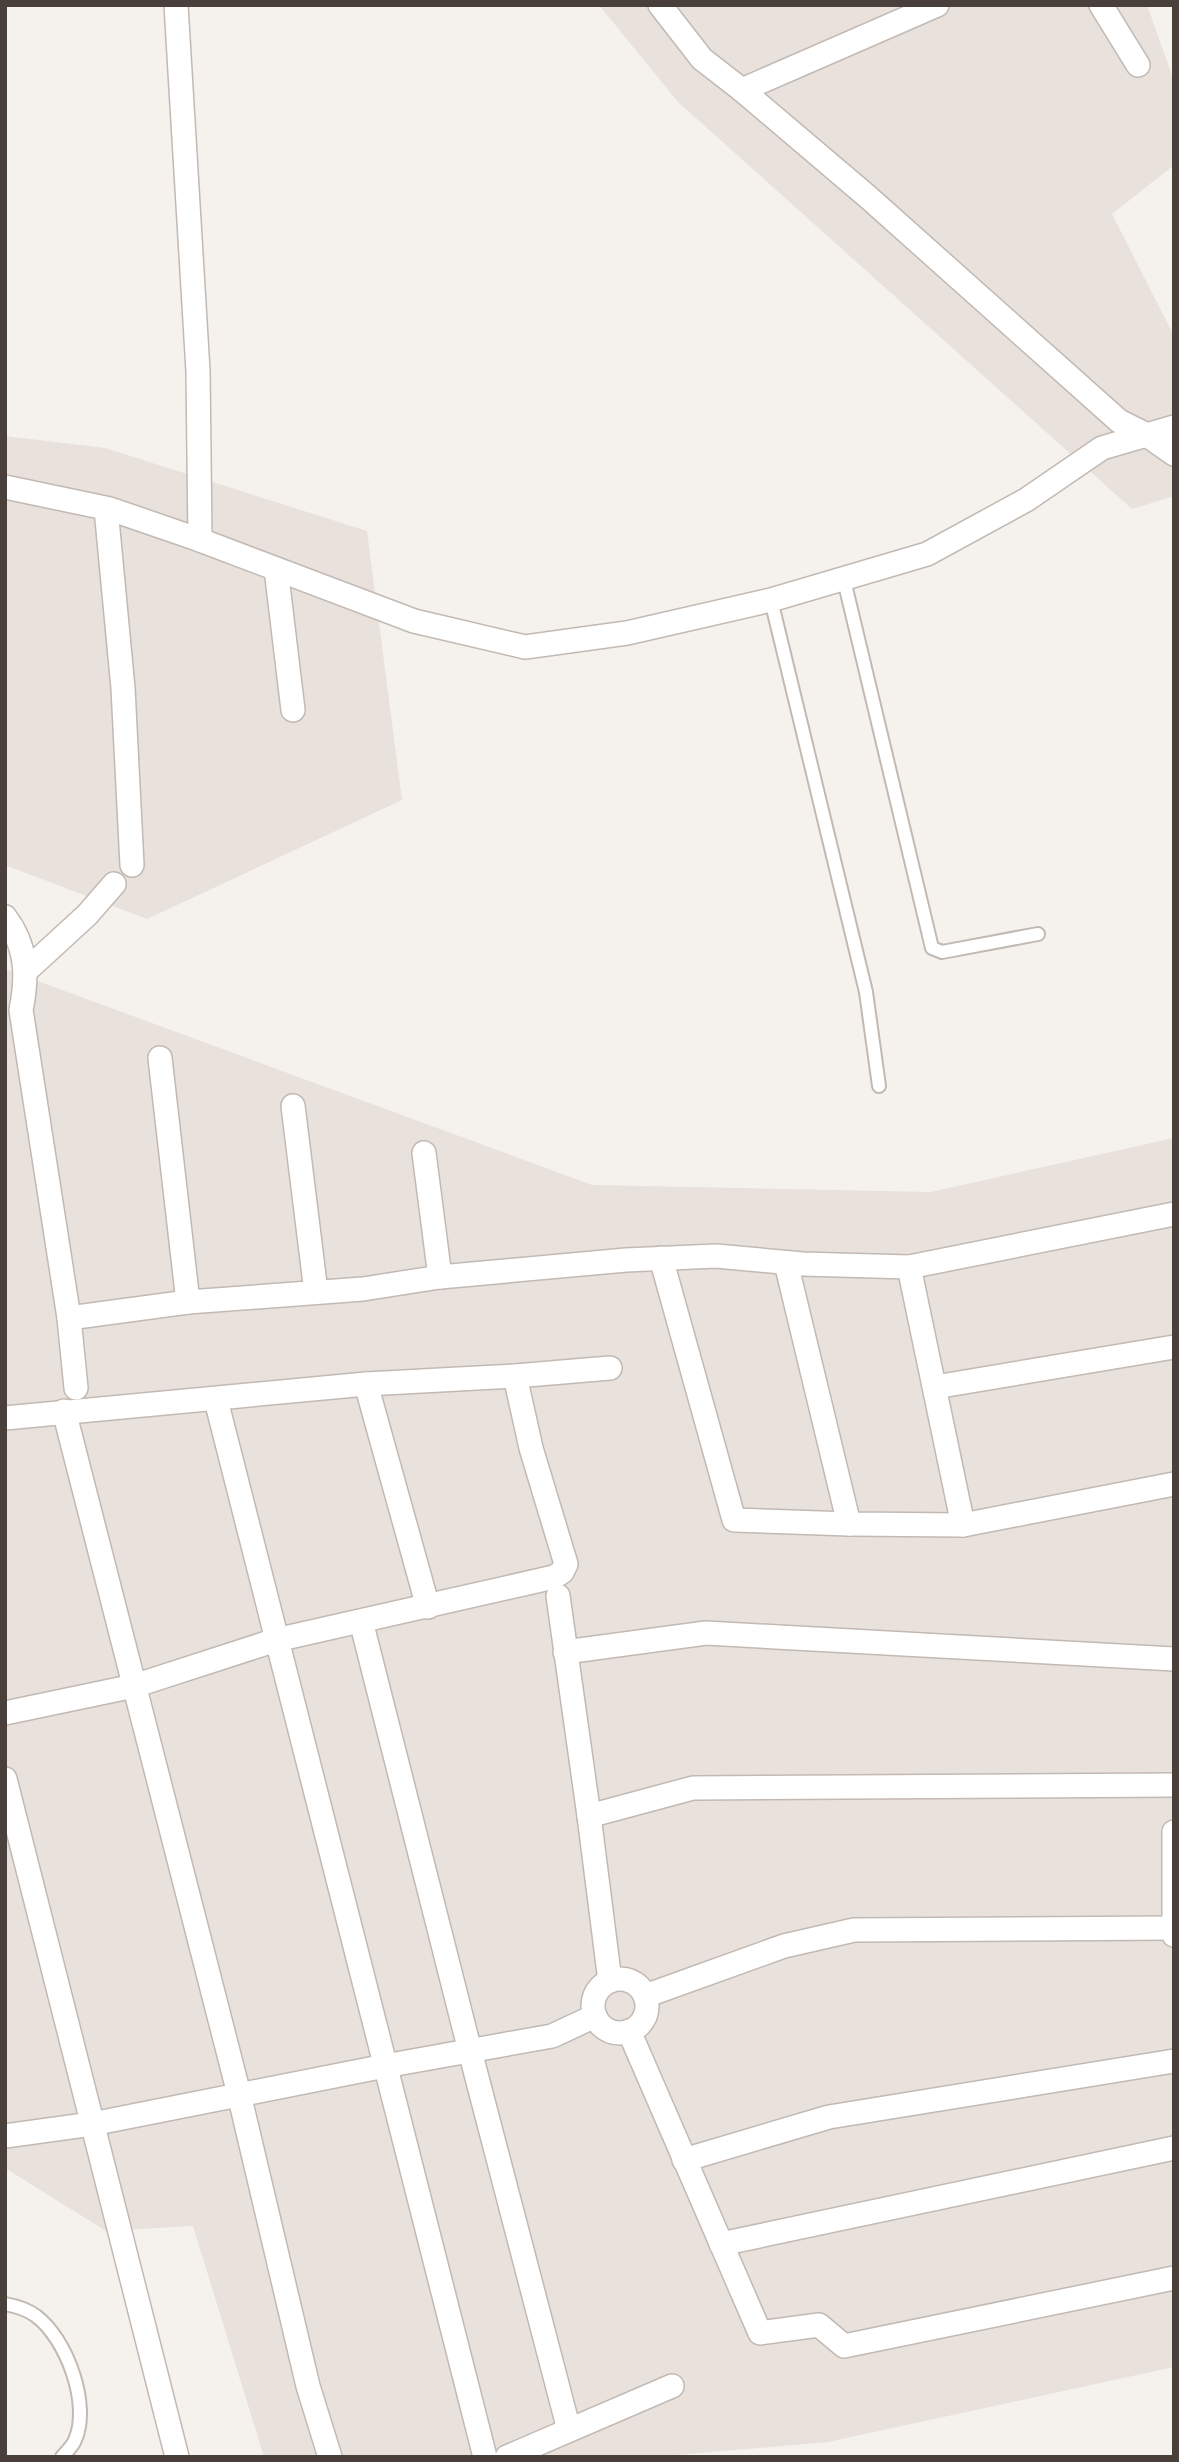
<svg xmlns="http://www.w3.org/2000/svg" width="1179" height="2462" viewBox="0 0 1179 2462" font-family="'Fira Sans Condensed',sans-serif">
<rect width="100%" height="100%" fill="#f5f1ed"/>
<g fill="#e8e1dc">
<path d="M599 5H1147L1174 81V165L1112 214 1174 336V496L1132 509 678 102Z"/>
<path d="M5 436 105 448 367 531 402 800 147 919 5 865Z"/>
<path d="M5 969 592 1185 931 1192 1174 1138V2367L828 2442 653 2457H264L193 2226 106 2231 5 2168Z"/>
</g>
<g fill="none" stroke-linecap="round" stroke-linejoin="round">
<defs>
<g id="lane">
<path d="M844 580 932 948 942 952 1038 934"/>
<path d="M771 600 866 992 879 1086"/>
<path d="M5 2304C16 2306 27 2309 36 2316 66 2338 91 2404 75 2440 73 2446 66 2452 62 2457"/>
</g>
<g id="street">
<path d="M176 5 198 371 200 540"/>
<path d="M660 5 702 59 742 90 868 197 1119 421 1147 435 1174 454"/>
<path d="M1101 5 1138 65"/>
<path d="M742 90 937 5"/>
<path d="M5 487 110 509 200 540 414 621 525 647 627 633 771 600 927 554 1026 500 1102 448 1174 427"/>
<path d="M106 509 123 688 132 865"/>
<path d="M276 569 293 710"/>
<path d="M5 917C27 946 28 976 21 1010L69 1318 76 1388"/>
<path d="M27 970 87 915 114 884"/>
<path d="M160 1058 188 1302"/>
<path d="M293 1106 316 1292"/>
<path d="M424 1153 440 1277"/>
<path d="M661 1258 734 1520 849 1524 963 1525 1174 1484"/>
<path d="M786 1263 849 1524"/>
<path d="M909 1267 963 1525"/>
<path d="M69 1318 188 1302 363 1289 440 1277 626 1260 716 1256 803 1264 909 1267 1174 1214"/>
<path d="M366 1384 428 1607"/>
<path d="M935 1387 1174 1347"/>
<path d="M216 1400 485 2457"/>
<path d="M64 1411 239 2094 308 2386 330 2457"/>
<path d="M5 1418 366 1384 515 1376 610 1368"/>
<path d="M558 1596 589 1816 610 1981"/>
<path d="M361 1621 470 2051 569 2430"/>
<path d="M565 1652 706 1633 1174 1659"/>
<path d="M5 1713 134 1686 276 1640 554 1577 562 1572 566 1564 531 1448 515 1376"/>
<path d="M5 1779 177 2457"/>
<path d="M589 1816 693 1788 1174 1785"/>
<path d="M1174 1832V1935"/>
<circle cx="620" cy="2006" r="27"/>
<path d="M645 1996 784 1946 854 1930 1173 1928"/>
<path d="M629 2031 760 2333 819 2325 844 2346 1174 2278"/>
<path d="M5 2136 92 2124 385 2066 552 2036 595 2016"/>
<path d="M684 2160 829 2117 1174 2061"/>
<path d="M721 2244 1174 2148"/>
<path d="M507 2457 672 2386"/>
</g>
</defs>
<use href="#lane" stroke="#c3b9b3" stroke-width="16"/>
<use href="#street" stroke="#c3b9b3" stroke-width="26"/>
<use href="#lane" stroke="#fff" stroke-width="12"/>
<use href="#street" stroke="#fff" stroke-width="23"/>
</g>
<rect width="1179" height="2462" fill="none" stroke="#49403b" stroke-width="14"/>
</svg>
